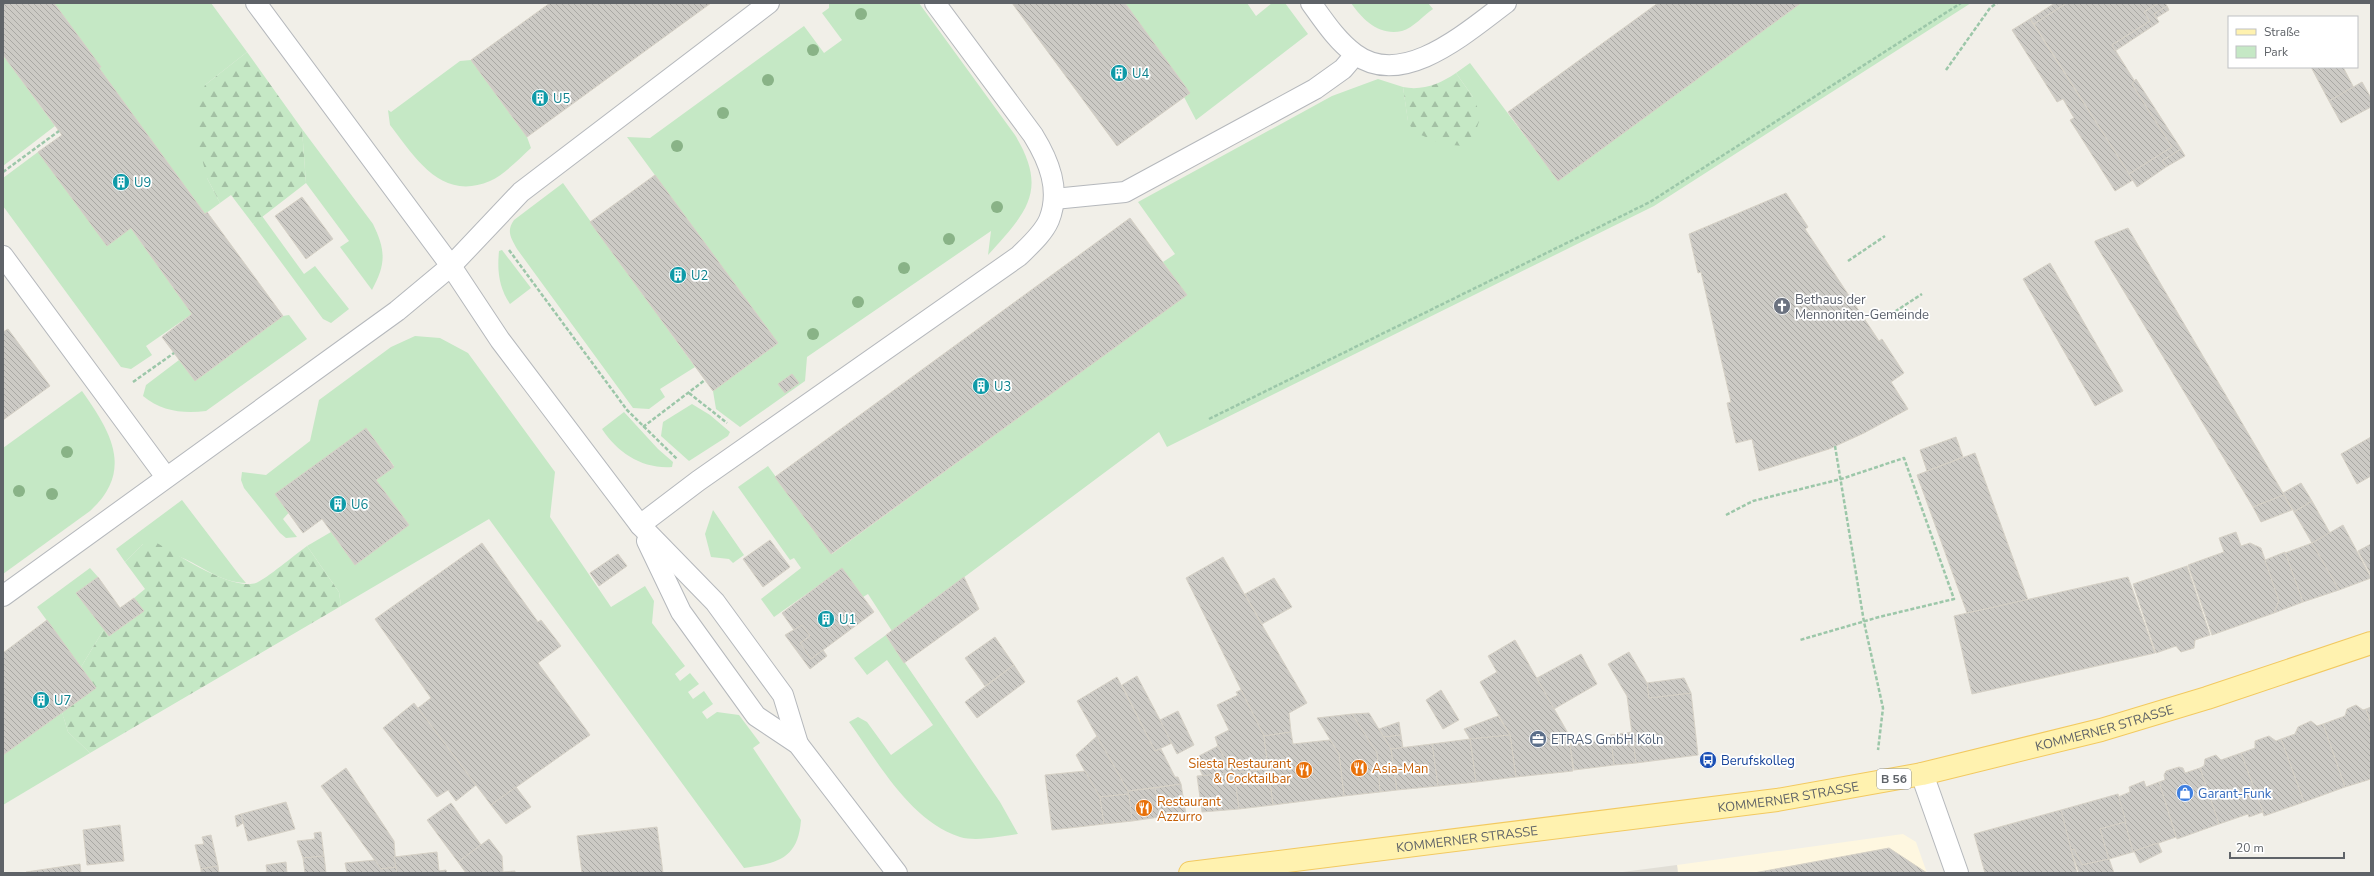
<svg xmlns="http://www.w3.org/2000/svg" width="2374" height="876" viewBox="0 0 2374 876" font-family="'Nunito Sans',sans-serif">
<defs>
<pattern id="forest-firs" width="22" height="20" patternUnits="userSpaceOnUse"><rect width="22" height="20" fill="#c5e8c5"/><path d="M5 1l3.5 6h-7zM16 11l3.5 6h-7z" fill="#a3c0a4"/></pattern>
<pattern id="building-back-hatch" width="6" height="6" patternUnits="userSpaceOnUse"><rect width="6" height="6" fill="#cccac5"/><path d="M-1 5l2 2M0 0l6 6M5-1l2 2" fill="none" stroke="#a9a8a4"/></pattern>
</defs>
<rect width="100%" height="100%" fill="#f1efe8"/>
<path fill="#fef7e0" d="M1903 834 1916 842 1927 873H1678L1677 865Z"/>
<path fill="#e1ded6" d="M1677 865 1678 873H1615Z"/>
<g fill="#c5e8c5">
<path d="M54 3H211L247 52 205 85 207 178 220 203 205 214 99 68 101 67Z"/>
<path d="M829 3H919L1015 135C1049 191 1026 213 988 255L991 231 807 357 805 381 740 427 716 409 713 391 778 343 627 137 650 138 804 26 824 53 842 40 822 13 829 8Z"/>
<path d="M1125 3H1247L1256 16 1272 3H1285L1308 34 1196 120 1184 97 1190 93Z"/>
<path d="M1351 3H1428L1433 9C1424 15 1413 28 1402 31 1379 36 1363 20 1351 3Z"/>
<path d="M1801 3H1971L1654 206 1167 447 1159 432 892 631 868 594 863 597 842 569 774 617 761 599 801 568 794 558 790 560 738 487 768 466 832 554 1186 295 1163 262 1175 254 1138 202 1332 96 1378 79 1403 87 1408 121 1473 97 1456 73 1470 63 1558 180Z"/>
<path d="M3 55 55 126 3 166Z"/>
<path d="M471 60 527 137 531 148C519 159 505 174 490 181 441 202 415 157 390 125L388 110 391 112 460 61Z"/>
<path d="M302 129 373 224C386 251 386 264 372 290L340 247 349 241 306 183Z"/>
<path d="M38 152 131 228 192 314 146 346 152 355 131 369 121 367 3 206V178Z"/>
<path d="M563 183 695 367 660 389 665 397 649 409 633 408 517 249C511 238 506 231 514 220Z"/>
<path d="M262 216 304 274 315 266 349 309 331 323 323 319 253 224Z"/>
<path d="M502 250 531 288 510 304C499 288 497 271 499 251Z"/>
<path d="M289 315 307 339 206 411C183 414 161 411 143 396L146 385 179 360 195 381 283 316Z"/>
<path d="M415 336 440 338 468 353 555 472 550 517 611 607 645 586 654 601 652 623 685 666 675 674 680 681 690 673 699 684 688 692 693 699 704 691 713 704 702 712 707 719 717 712 739 715 760 743 753 748 801 820C798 859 778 863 744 868L489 519 341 606 339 592 307 546 331 532 355 565 409 525 376 480 394 466 366 428 283 519 297 537 286 538 280 533 244 488 241 480 242 472 266 475 310 441 319 400 391 347Z"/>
<path d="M82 391C110 431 135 470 90 511L3 574V448Z"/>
<path d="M692 404 710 415 730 432 728 436 689 461 661 436 663 422Z"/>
<path d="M624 412 658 449 673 462 672 467C642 469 618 453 602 429Z"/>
<path d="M182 500 240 576 246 583C223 583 204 568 185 559 171 553 157 549 143 544L125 562 116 549Z"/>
<path d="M713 510 744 555 733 563 729 559 711 557 705 534Z"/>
<path d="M90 568 98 577 77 593 104 629 81 667 37 607Z"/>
<path d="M886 635 1000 802 1018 834C1001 836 977 842 960 837 909 820 879 763 849 722L858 717 867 722 891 755 933 725 887 660 867 675 854 658Z"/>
<path d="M62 712 68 732 90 753 3 805V755Z"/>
</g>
<g fill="url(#forest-firs)">
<path d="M247 52 302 129 306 183 253 224 231 195 220 203 207 178 197 139V109L205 85Z"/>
<path d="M1456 73 1473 97 1481 116 1475 133 1463 146 1442 144 1414 132 1408 122 1403 87C1422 91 1440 84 1456 73Z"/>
<path d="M157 543C178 555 232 591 256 583 266 579 296 554 307 546L339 592 341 606 90 753 68 732 62 712 96 688 81 667 104 629 109 636 144 611 134 598 145 589 125 562 143 544Z"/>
</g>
<g fill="url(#building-back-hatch)" stroke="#d6d1c6">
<path d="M3 3H54L101 67 99 68 205 214 207 212 283 316 195 381 162 337 192 314 131 228 107 246 38 152 62 135 3 55Z"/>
<path d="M550 3H711L527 137 471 60Z"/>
<path d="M1012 3H1125L1190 93 1117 146Z"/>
<path d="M1658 3H1801L1558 181 1508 112Z"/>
<path d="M2055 3H2067L2034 24 2030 19Z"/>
<path d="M2067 3H2159L2144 12 2150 21 2112 45 2134 80 2135 82 2132 84 2172 147 2129 174 2034 24Z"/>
<path d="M2159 3H2165L2167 6 2154 14 2159 22 2115 51 2112 45 2150 21 2144 12Z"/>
<path d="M2167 6 2169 10 2156 18 2154 14Z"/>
<path d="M2030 19 2133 180 2115 191 2070 120 2074 118 2063 99 2057 102 2012 30Z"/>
<path d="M2311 67H2343L2354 88 2329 101Z"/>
<path d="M2136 79 2181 149 2162 161 2166 167 2137 187 2129 174 2172 147 2132 84Z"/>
<path d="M2362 82 2371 98V107L2341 123 2329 101Z"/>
<path d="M2181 149 2185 156 2166 167 2162 161Z"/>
<path d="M655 175 778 343 713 391 590 222Z"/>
<path d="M1786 193 1808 227 1805 229 1879 341 1882 339 1904 373 1891 382 1908 409 1864 433 1829 449 1759 471 1752 439 1736 443 1727 403 1731 402 1701 272 1698 273 1689 234Z"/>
<path d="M302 197 333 239 306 259 275 216Z"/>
<path d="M1130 218 1187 295 831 554 775 477Z"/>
<path d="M2128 228 2283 493 2284 495 2253 507 2095 243V241Z"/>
<path d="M2050 263 2123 391 2095 406 2023 279Z"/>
<path d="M8 329 50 386 3 420V332Z"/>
<path d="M792 374 799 383 785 393 778 384Z"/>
<path d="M366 428 394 467 376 480 409 525 355 565 322 519 303 533 275 494Z"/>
<path d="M1956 437 1963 457 1927 471 1920 450Z"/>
<path d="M2371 437V476L2357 484 2341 454Z"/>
<path d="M1975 453 2028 600 1967 613 1917 475Z"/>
<path d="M2301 483 2312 501 2294 512 2283 493Z"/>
<path d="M2284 495 2292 510 2261 522 2253 507Z"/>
<path d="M2312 501 2330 533 2312 543 2294 512Z"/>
<path d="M2343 525 2371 578 2339 590 2312 543Z"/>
<path d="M2236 532 2241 546 2250 543 2261 548 2279 601 2274 613 2212 635 2188 565 2224 552 2219 538Z"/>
<path d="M770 540 790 567 763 587 743 559Z"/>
<path d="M482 543 538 622 541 620 561 646 538 663 590 735 491 805 418 708 431 698 375 619Z"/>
<path d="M2312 543 2339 590 2303 602 2285 553Z"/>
<path d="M2371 544V575L2358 551Z"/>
<path d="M2285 552 2303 602 2274 613 2279 601 2265 560Z"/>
<path d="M618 554 627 566 599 586 590 573Z"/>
<path d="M1223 557 1307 703 1289 713 1291 732 1264 736 1186 578Z"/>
<path d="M2187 566 2210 635 2195 640 2194 648 2181 652 2176 646 2156 653 2133 584Z"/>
<path d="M842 568 874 612 811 659 800 643 810 636 802 625 794 630 782 613Z"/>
<path d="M98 577 120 608 134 598 144 611 109 636 76 593Z"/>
<path d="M964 577 979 609 904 663 886 635Z"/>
<path d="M2128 577 2155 653 1972 694 1954 616Z"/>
<path d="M1274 578 1292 607 1262 624 1245 594Z"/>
<path d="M47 620 96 688 3 755V653Z"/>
<path d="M802 625 810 636 800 643 811 659 823 650 827 656 810 669 785 635Z"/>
<path d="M995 637 1014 665 985 686 965 658Z"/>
<path d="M1515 640 1569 735 1573 771 1516 777 1510 735 1480 682 1497 672 1488 656Z"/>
<path d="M1629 652 1647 683 1649 698 1691 693 1698 755 1636 763 1627 696 1608 664Z"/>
<path d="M1581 654 1597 684 1554 709 1537 678Z"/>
<path d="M1014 665 1025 682 977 718 965 702Z"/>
<path d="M1137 676 1172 743 1155 751 1122 685Z"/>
<path d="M1117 677 1155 751 1161 749 1175 777H1178L1181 784 1128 791 1077 701Z"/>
<path d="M1684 678 1691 693 1649 698 1647 683Z"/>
<path d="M1241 690 1264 736 1268 769 1232 773 1218 746 1215 737 1229 730 1217 705 1238 695 1236 692Z"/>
<path d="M1441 690 1459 720 1443 729 1426 700Z"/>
<path d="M414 703 476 785 456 801 448 790 437 797 383 728Z"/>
<path d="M2356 705 2363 710 2366 709 2371 724V779L2345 787 2323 724 2345 716 2347 709Z"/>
<path d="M2371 707V724L2366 709Z"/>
<path d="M1178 711 1194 745 1177 754 1160 720Z"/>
<path d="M1369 713 1391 749 1397 790 1380 792 1377 753 1352 714Z"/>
<path d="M1352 714 1377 753 1380 792 1344 796 1339 754 1317 718Z"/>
<path d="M1498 716 1510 735 1470 739 1464 729Z"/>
<path d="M2311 721 2317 726 2323 724 2345 787 2304 802 2281 739 2295 734 2298 727Z"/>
<path d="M1399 722 1401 735 1384 737 1379 729Z"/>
<path d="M1291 732 1293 744 1330 740 1339 754 1344 796 1273 805 1264 736Z"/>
<path d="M1632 732 1636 763 1614 765 1610 735Z"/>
<path d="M1401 735 1403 748 1391 749 1384 737Z"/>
<path d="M1510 735 1516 777 1476 782 1470 739Z"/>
<path d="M1097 736 1128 791 1129 794 1099 797 1076 755Z"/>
<path d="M2269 736 2276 741 2281 739 2304 802 2264 816 2241 753 2255 748V741Z"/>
<path d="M1470 739 1476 782 1438 786 1432 744Z"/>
<path d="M1611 739 1614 765 1574 770 1570 744Z"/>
<path d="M1432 744 1438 786 1397 790 1391 749Z"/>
<path d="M1218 746 1232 773 1203 776 1200 770 1205 767 1199 756Z"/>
<path d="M2241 753 2263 812 2249 817 2248 814 2219 824 2200 768 2204 766 2205 759 2216 755 2221 760Z"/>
<path d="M2179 767 2183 768 2185 773 2200 768 2219 824 2177 839 2159 782 2165 780 2164 775 2166 771Z"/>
<path d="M346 768 394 841 396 867 381 869 321 786Z"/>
<path d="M1268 769 1273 805 1239 809 1234 773Z"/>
<path d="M1085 771 1100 797 1104 824 1052 830 1045 775Z"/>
<path d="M1234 773 1239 809 1202 812 1197 776Z"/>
<path d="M2144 781 2146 787 2159 782 2176 837 2133 852 2118 797 2130 792 2129 787Z"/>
<path d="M1181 784 1186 814 1160 817 1155 788Z"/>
<path d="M516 787 531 807 506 824 491 805Z"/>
<path d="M1155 788 1160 817 1132 821 1128 791Z"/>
<path d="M1129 794 1132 821 1104 824 1100 797Z"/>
<path d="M2118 794 2126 822 2100 829 2109 859 2082 865 2074 849 2071 850 2061 810Z"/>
<path d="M286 802 295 829 248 841 241 814Z"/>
<path d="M451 803 481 845 458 862 427 820Z"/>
<path d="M2061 810 2077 873H1985L1974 834Z"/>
<path d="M241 814 243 823 237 827 235 816Z"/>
<path d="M2125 822 2133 852 2109 859 2100 829Z"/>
<path d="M120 825 124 861 87 865 83 830Z"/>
<path d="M657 827 663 873H582L577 836Z"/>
<path d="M321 832 324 856 303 858 297 841 315 839 314 833Z"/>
<path d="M211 835 218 866 201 869 195 845 204 844 202 837Z"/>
<path d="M489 839 502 856 503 872 515 871V873H466L458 862Z"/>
<path d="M2158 843 2162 852 2140 863 2134 851Z"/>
<path d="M1889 848 1927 873H1754Z"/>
<path d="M2074 849 2082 865 2109 859 2114 873H2079L2071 850Z"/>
<path d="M437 852 439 871 446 870 447 873H397L394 857Z"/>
<path d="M324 856 326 873H305L303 858Z"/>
<path d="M375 860 381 869 396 867 397 873H347L345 863Z"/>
<path d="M286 862 287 873H262L267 872 266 865Z"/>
<path d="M80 864 81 873H27L26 872Z"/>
<path d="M218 866 219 873H201V869Z"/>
</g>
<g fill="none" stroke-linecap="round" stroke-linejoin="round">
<defs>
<g id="service">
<path d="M256 3 451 266 500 340 640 525 715 602 783 695 798 744"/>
<path d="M1311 3C1324 21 1337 41 1355 54 1403 90 1468 31 1506 3"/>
<path d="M1054 199 1125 192 1315 89 1343 69 1355 55"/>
<path d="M3 256 166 477"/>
<path d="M640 525 698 481 1019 256C1029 246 1043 234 1049 220 1061 190 1049 161 1033 135L935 3"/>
<path d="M647 541 681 612 756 716 798 744 897 873"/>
<path d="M3 596 397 311 451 266 521 192 769 3"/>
</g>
<path id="minor" d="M1922 774 1957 873"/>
<g id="primary">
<path id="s1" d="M1190 873 1777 800 1922 774 2101 730 2207 698 2371 643"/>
</g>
</defs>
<use href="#service" stroke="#b5b8bc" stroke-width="22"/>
<use href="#minor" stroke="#b5b8bc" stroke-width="24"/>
<use href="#primary" stroke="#f2c960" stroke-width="24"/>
<g stroke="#9cc7a9" stroke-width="2.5" stroke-dasharray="4 2" stroke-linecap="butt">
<path d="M1946 70 1990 8 1997 3"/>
<path d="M3 172 59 131"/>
<path d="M509 250 627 410 677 459"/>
<path d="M1848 261 1885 236"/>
<path d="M1885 318 1922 294"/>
<path d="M133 382 174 353"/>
<path d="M689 393 727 423"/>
<path d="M1209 419 1650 202 1961 3"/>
<path d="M643 427 705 380"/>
<path d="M1835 446 1864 622 1883 708 1878 750"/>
<path d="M1726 515 1753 501 1841 479 1904 458 1954 599 1879 617 1800 640"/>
</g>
<use href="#service" stroke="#fff" stroke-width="20"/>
<use href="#minor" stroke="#fff" stroke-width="22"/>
<use href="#primary" stroke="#fff2af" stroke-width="22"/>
</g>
<g fill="#89b387">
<circle cx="861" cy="14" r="6"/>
<circle cx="813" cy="50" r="6"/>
<circle cx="768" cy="80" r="6"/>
<circle cx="723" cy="113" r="6"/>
<circle cx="677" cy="146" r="6"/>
<circle cx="997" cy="207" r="6"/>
<circle cx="949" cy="239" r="6"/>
<circle cx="904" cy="268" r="6"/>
<circle cx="858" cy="302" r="6"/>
<circle cx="813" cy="334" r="6"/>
<circle cx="67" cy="452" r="6"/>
<circle cx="19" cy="491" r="6"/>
<circle cx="52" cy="494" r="6"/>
</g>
<defs>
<symbol id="building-disc" viewBox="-11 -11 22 22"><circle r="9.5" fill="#0f9aa8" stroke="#fff"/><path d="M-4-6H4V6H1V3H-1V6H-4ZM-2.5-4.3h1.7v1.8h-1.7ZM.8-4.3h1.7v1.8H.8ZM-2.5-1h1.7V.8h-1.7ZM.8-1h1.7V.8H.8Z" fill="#fff"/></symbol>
<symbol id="church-disc" viewBox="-11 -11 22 22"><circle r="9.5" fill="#6b7280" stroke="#fff"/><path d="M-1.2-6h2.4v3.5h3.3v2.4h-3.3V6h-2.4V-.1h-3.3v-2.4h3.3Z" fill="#fff"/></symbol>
<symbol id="office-disc" viewBox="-11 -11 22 22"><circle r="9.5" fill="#5c6f8a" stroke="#fff"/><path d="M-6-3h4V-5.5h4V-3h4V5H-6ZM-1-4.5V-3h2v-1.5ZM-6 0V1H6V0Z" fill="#fff"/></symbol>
<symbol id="bus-disc" viewBox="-11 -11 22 22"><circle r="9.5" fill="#1a4fb4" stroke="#fff"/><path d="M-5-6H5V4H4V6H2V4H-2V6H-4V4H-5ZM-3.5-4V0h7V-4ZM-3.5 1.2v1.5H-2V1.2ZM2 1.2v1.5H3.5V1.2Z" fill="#fff"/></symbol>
<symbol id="restaurant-disc" viewBox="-11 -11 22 22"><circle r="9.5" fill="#e8710a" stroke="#fff"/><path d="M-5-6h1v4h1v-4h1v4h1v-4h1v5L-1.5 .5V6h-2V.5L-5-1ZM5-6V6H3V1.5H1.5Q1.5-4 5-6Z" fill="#fff"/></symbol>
<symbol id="shop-disc" viewBox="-11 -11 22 22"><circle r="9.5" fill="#3f7fe0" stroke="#fff"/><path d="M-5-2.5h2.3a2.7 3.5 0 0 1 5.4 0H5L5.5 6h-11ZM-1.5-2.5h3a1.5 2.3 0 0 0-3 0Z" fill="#fff"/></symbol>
</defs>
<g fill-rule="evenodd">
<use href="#building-disc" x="1109" y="63" width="20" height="20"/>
<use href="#building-disc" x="530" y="88" width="20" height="20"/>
<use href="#building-disc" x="111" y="172" width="20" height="20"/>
<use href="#building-disc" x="668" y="265" width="20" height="20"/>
<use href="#church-disc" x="1772" y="296" width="20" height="20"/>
<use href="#building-disc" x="971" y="376" width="20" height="20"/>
<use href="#building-disc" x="328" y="494" width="20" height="20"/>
<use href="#building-disc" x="816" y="609" width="20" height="20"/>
<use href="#building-disc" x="31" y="690" width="20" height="20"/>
<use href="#office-disc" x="1528" y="729" width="20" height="20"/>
<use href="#bus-disc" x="1698" y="750" width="20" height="20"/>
<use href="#restaurant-disc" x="1349" y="758" width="20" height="20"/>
<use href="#restaurant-disc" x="1294" y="760" width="20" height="20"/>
<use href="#shop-disc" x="2175" y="783" width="20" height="20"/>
<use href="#restaurant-disc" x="1134" y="798" width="20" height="20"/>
</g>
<g text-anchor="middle" stroke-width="3.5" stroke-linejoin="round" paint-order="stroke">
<rect fill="#fff" stroke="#8f9295" stroke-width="1" x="1877" y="769" width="34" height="20" rx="3"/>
<g font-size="12" font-weight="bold" fill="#5f6368">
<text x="1894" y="783">B 56</text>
</g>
<g font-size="13" fill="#0d838f" stroke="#fff" text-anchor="start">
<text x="1132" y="78">U4</text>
<text x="553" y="103">U5</text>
<text x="134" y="187">U9</text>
<text x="691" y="280">U2</text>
<text x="994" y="391">U3</text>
<text x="351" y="509">U6</text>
<text x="839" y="624">U1</text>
<text x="54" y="705">U7</text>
</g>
<g font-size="13" fill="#5b616d" stroke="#fff" text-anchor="start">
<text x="1795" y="304">Bethaus der<tspan x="1795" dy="15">Mennoniten-Gemeinde</tspan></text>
</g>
<g font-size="13" fill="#5f6368" stroke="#fff">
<text dy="5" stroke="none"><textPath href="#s1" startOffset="927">KOMMERNER STRASSE</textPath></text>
<text dy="5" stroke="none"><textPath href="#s1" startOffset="603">KOMMERNER STRASSE</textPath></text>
<text dy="5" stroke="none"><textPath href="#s1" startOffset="279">KOMMERNER STRASSE</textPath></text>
</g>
<g font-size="13" fill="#4e5e75" stroke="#fff" text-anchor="start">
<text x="1551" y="744">ETRAS GmbH Köln</text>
</g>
<g font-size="13" fill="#164399" stroke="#fff" text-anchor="start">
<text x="1721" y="765">Berufskolleg</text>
</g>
<g font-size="13" fill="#c56008" stroke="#fff" text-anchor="start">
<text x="1291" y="768" text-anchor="end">Siesta Restaurant<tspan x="1291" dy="15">&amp; Cocktailbar</tspan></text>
<text x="1372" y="773">Asia-Man</text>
<text x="1157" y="806">Restaurant<tspan x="1157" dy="15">Azzurro</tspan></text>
</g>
<g font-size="13" fill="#366cbe" stroke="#fff" text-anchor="start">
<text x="2198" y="798">Garant-Funk</text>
</g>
</g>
<rect width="2374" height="876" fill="none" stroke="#5f6368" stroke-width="8"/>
<rect x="2228" y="16" width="130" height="52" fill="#ffffff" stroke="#bfc1c3"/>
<rect x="2236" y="29" width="20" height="6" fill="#fff2af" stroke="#bfc1c3"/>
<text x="2264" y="36" font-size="12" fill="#5f6368">Straße</text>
<rect x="2236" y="46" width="20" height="12" fill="#c5e8c5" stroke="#bfc1c3"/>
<text x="2264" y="56" font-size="12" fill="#5f6368">Park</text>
<path d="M2230 852v6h114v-6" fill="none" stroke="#5f6368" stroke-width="2"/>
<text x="2236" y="852" font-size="12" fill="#5f6368" stroke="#ffffff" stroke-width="3" paint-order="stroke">20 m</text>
</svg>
